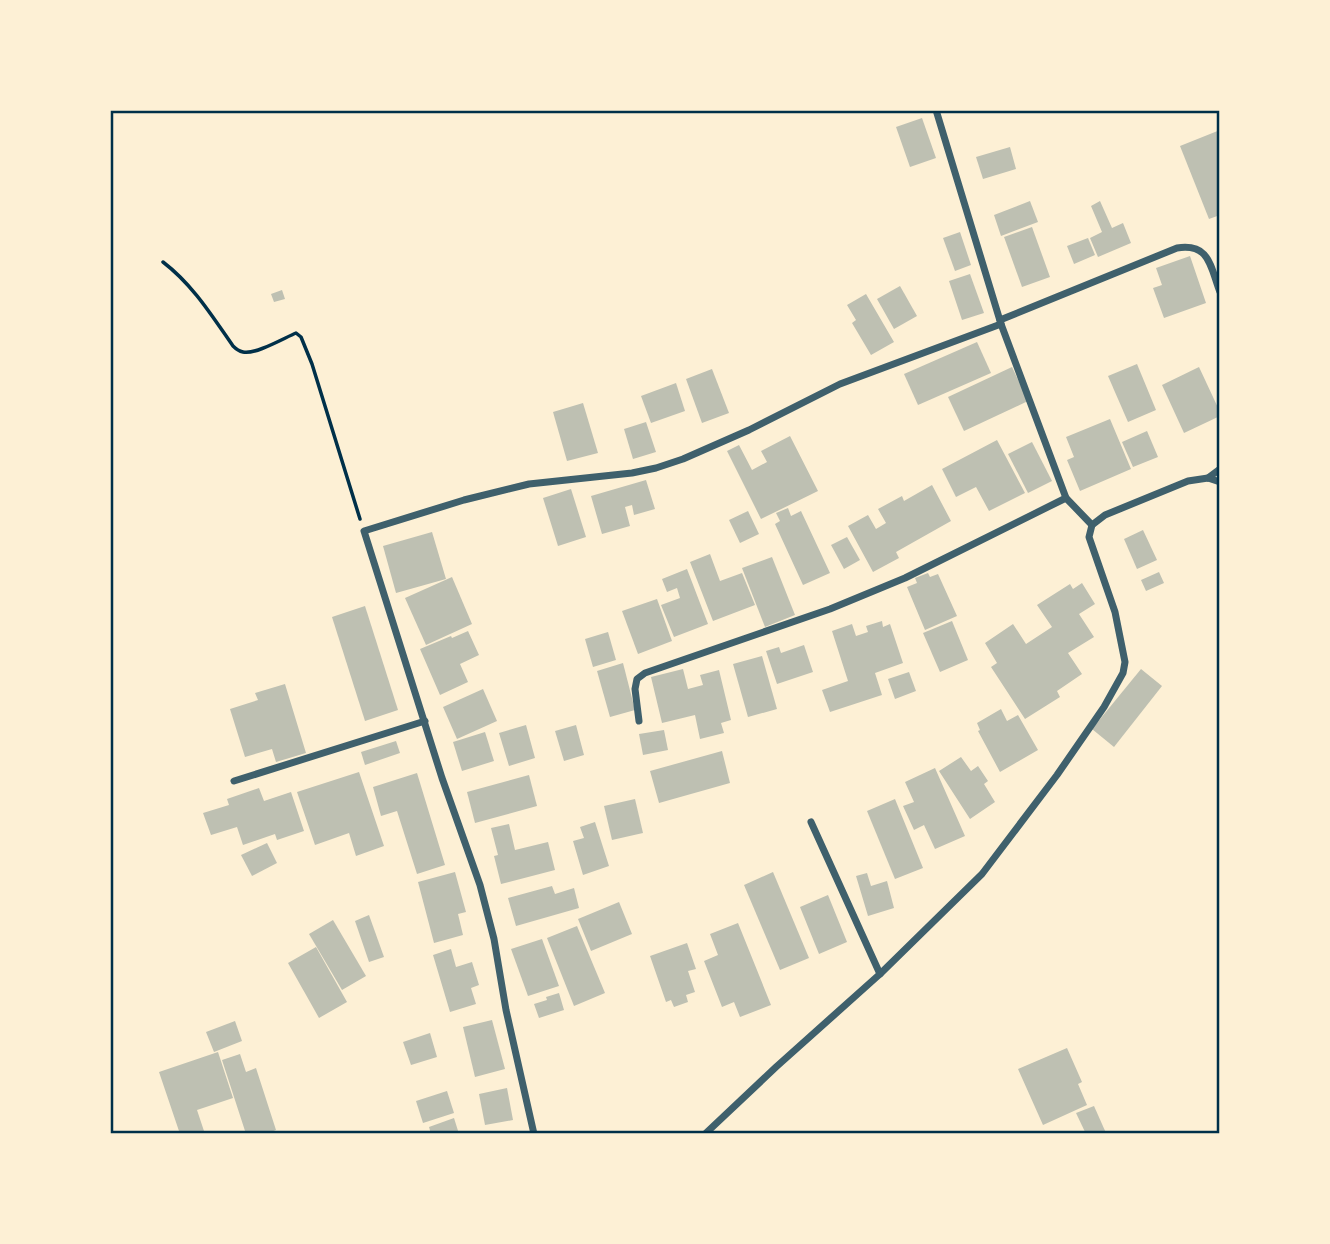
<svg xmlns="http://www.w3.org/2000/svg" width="1330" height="1244" viewBox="0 0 1330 1244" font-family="Montserrat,sans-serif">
<rect width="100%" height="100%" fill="#fdf0d5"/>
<g fill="#bec0b2">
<path d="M922 118 936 158 910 167 896 127Z"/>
<path d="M1220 130V215L1209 219 1180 146Z"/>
<path d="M1010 147 1016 169 983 179 976 157Z"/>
<path d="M1030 201 1038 222 1001 236 994 215Z"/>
<path d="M1100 201 1112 228 1123 223 1131 243 1098 257 1090 238 1102 232 1091 206Z"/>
<path d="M1032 227 1050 277 1022 287 1004 237Z"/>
<path d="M960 232 971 265 955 271 943 238Z"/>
<path d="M1088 238 1095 255 1074 264 1067 246Z"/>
<path d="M1190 256 1206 303 1164 318 1153 288 1162 285 1156 268Z"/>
<path d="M970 274 984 313 962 320 949 281Z"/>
<path d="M900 286 917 316 894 329 877 299Z"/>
<path d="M282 290 285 299 274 302 271 294Z"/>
<path d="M866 294 894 342 871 355 852 323 856 320 847 305Z"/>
<path d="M977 342 991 373 918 405 904 374Z"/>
<path d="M1137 364 1156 410 1128 422 1108 376Z"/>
<path d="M1012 367 1028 401 964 431 948 397Z"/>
<path d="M1199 367 1220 412V416L1184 433 1162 385Z"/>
<path d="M712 369 729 413 702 423 686 379Z"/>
<path d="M676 383 685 411 651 423 641 396Z"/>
<path d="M583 403 598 453 567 461 553 412Z"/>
<path d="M1110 419 1131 469 1080 491 1067 460 1074 457 1066 437Z"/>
<path d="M646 422 656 452 633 459 624 429Z"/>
<path d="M1147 431 1158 457 1133 467 1122 442Z"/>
<path d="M790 436 818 491 761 519 727 451 739 445 752 470 767 462 761 451Z"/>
<path d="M997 440 1025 493 989 511 976 487 956 497 942 469Z"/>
<path d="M1032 442 1052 481 1028 493 1008 454Z"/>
<path d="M646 480 655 509 634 515 632 505 625 507 630 526 602 534 591 496Z"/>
<path d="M932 485 951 521 896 552 899 558 873 572 848 526 868 515 876 529 886 523 878 509 902 496 904 501Z"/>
<path d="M571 489 586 537 558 546 543 498Z"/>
<path d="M788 508 791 516 801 511 830 573 803 585 775 524 780 521 776 513Z"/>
<path d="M748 511 759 534 740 543 729 520Z"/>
<path d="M1143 530 1157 560 1137 569 1124 539Z"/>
<path d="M432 532 446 579 396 593 383 546Z"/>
<path d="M847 537 860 560 844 569 831 545Z"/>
<path d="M710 554 720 581 742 573 755 605 713 621 690 562Z"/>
<path d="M772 557 795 615 765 627 742 568Z"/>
<path d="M687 569 708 624 674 637 661 605 680 598 677 588 667 592 662 579Z"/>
<path d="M1159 572 1164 583 1146 591 1141 580Z"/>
<path d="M928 573 930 577 938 574 957 616 925 630 907 587 917 583 915 578Z"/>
<path d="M452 577 472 624 426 645 405 598Z"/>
<path d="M1082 583 1095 604 1079 614 1094 637 1068 653 1082 674 1057 691 1060 697 1025 719 991 667 997 663 985 643 1013 624 1026 644 1052 627 1037 605 1070 584 1073 589Z"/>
<path d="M657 599 672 641 638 654 622 611Z"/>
<path d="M365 606 398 710 365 721 332 617Z"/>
<path d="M882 621 883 627 890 624 903 663 875 673 882 695 830 712 822 690 848 681 832 631 852 624 856 636 868 632 866 626Z"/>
<path d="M952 621 968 660 940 672 923 633Z"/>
<path d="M468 631 479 655 460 664 468 682 440 695 420 649 451 636 452 638Z"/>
<path d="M608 632 616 660 593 667 585 639Z"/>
<path d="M804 645 813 672 777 684 766 651 779 647 781 653Z"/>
<path d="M762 656 777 709 748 717 733 664Z"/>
<path d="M623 663 635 710 610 717 597 671Z"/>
<path d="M683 669 688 689 703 685 700 675 719 670 731 720 721 723 724 733 700 739 695 715 662 723 651 677Z"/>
<path d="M1141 669 1162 686 1114 747 1092 729Z"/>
<path d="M909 672 916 691 895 699 888 679Z"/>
<path d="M285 684 306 753 276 762 272 749 245 757 230 709 258 700 255 693Z"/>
<path d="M483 689 497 721 457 739 443 707Z"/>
<path d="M1001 709 1007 721 1018 715 1038 750 1000 772 978 731 980 730 977 723Z"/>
<path d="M526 725 535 758 509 766 499 733Z"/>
<path d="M576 725 584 755 564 761 555 731Z"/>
<path d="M664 730 668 750 643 755 639 734Z"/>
<path d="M485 732 494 761 462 771 453 742Z"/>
<path d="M396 741 400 753 365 765 361 752Z"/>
<path d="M722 751 730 783 659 803 650 771Z"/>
<path d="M961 757 971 771 978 766 988 781 984 784 995 802 970 819 939 771Z"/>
<path d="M935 768 965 836 935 849 924 825 914 830 903 806 914 802 905 782Z"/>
<path d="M359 772 384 846 356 856 349 833 315 845 297 792Z"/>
<path d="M417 773 445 865 417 874 397 811 381 816 373 787Z"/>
<path d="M529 775 537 806 475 823 467 792Z"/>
<path d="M259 788 264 801 291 792 304 831 277 840 275 834 243 845 237 827 211 835 203 813 229 805 227 799Z"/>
<path d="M635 799 643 833 612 840 604 806Z"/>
<path d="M895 799 923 868 895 879 867 811Z"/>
<path d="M595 822 609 866 583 875 573 841 584 838 580 827Z"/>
<path d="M509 824 515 850 548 842 555 870 501 884 494 856 498 855 491 828Z"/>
<path d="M267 843 277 863 252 876 241 855Z"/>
<path d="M455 872 466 912 458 914 463 935 434 943 418 882Z"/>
<path d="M773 872 809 958 780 970 744 885Z"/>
<path d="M867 873 871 886 887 881 894 908 868 916 856 876Z"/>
<path d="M552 886 555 894 574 888 579 908 516 926 508 898Z"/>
<path d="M828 895 847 942 819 954 800 907Z"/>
<path d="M619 902 632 934 591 951 578 919Z"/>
<path d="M369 915 384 957 369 962 355 921Z"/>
<path d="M333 920 366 976 342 990 309 934Z"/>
<path d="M738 923 771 1005 740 1017 734 1002 722 1007 704 961 718 955 710 934Z"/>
<path d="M577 926 605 993 574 1006 547 938Z"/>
<path d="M542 939 559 986 528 996 511 949Z"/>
<path d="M687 943 696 969 688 971 695 992 686 995 688 1002 674 1007 671 1000 666 1002 650 956Z"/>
<path d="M316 947 347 1002 319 1018 288 963Z"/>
<path d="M451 949 456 967 472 962 479 985 471 988 476 1004 450 1012 433 955Z"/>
<path d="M559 993 564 1010 539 1018 534 1004 547 1000 546 997Z"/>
<path d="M492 1020 505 1069 475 1077 463 1027Z"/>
<path d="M235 1021 242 1041 214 1052 206 1032Z"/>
<path d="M430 1033 437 1057 411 1065 403 1042Z"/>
<path d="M1067 1048 1082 1082 1078 1084 1087 1105 1043 1125 1018 1069Z"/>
<path d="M218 1052 233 1098 197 1110 205 1134H180L159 1072Z"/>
<path d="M240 1054 246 1072 256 1068 276 1130 266 1134H246L222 1060Z"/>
<path d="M507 1088 513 1120 485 1125 479 1094Z"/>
<path d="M447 1091 454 1113 423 1123 416 1101Z"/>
<path d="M1094 1106 1106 1133 1104 1134H1086L1076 1113Z"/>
<path d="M454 1118 459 1134H431L429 1127Z"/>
</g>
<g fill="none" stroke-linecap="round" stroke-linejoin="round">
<path stroke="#003049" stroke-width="3.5" d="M163 262C193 285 212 316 233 346 236 349 238 351 243 352 255 355 284 338 296 333L301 337 312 364 360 519"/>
<g stroke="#3f606c" stroke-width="7">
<path d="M936 110 1001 324 1066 498 1092 525"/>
<path d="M1000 320 1177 248C1210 243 1210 266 1220 292"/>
<path d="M1208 478 1220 469"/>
<path d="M639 721 635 689 637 679 645 673 830 609 905 578 1066 498"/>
<path d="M234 781 425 721"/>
<path d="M811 822 880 974"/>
<path d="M534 1134 506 1010 494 939 480 885 442 778 364 531 464 500 529 484 632 473 656 468 683 459 749 430 840 384 1001 324"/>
<path d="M705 1134 776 1067 880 974 982 874 1057 775 1104 707 1123 673 1125 662 1115 612 1089 537 1092 525 1105 515 1188 481 1208 478 1220 482"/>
</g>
</g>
<rect width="1330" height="1244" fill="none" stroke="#fdf0d5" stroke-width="224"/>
<rect x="112" y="112" width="1106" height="1020" fill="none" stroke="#003049" stroke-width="2.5"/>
</svg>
